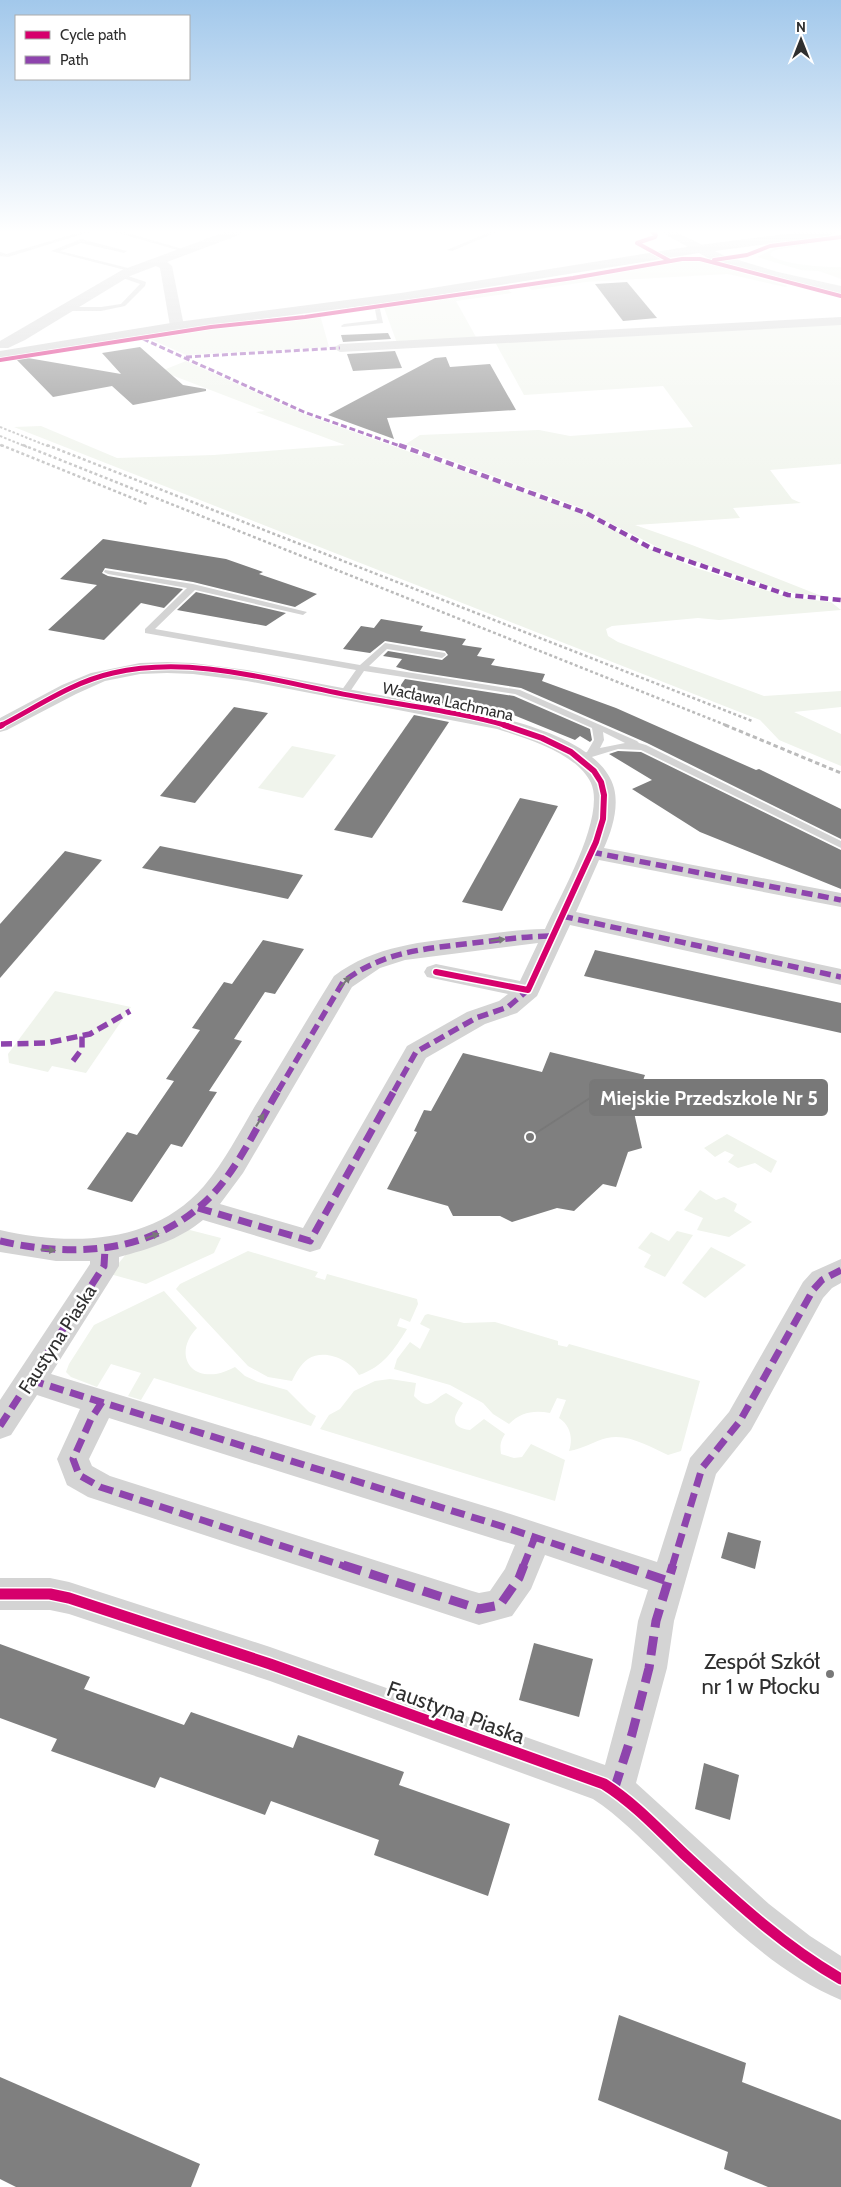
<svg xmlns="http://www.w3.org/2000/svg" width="841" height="2187" viewBox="0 0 841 2187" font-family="Cabin,sans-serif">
<rect width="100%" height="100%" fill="#fff"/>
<g fill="#f0f4ec">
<path d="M841 239 780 249 773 251 770 254C774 264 829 268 841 267V279L819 271 801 270 757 257 775 248Z"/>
<path d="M693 259 788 286 785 287 728 274 585 282 532 290 526 285Z"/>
<path d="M505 288 512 293 456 301 476 337 397 343 383 305Z"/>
<path d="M320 315 329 347 186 355 148 338 210 328Z"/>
<path d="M841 323V464L770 470 792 499 801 503 733 508 740 518 635 525 692 545 824 597 787 592 663 550 581 508 406 444 420 435 539 430 570 436 693 427 663 386 524 395 495 342Z"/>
<path d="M186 361 306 415 581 513 609 526 638 544 696 568 787 597 831 602 841 610 719 620 698 618 612 626 606 629 608 636 618 642 764 696 841 691V707L794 712 841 734V766L779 740 760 720 14 427 41 426 117 458 214 455 345 445 256 412 265 411 161 371Z"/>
<path d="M292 746 336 755 303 798 258 788Z"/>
<path d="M55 991 131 1007 86 1073 52 1066 48 1072 9 1063 8 1054Z"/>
<path d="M727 1134 777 1161 771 1173 755 1163 738 1168 728 1162 734 1155 725 1151 715 1157 704 1148Z"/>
<path d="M700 1190 716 1200 724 1197 737 1204 734 1211 752 1222 729 1237 697 1230 703 1218 684 1210Z"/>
<path d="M186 1229 221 1238 214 1253 146 1284 110 1274 127 1253Z"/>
<path d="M677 1231 693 1235 665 1277 644 1267 651 1255 638 1248 651 1232 669 1241Z"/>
<path d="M711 1247 746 1265 705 1298 682 1283Z"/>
<path d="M248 1251 318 1272 315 1277 325 1280 327 1274 417 1299 418 1304 410 1322 400 1318 397 1326 407 1329C394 1350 383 1367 359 1375 350 1360 325 1348 308 1359 300 1365 296 1373 292 1381L268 1377 248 1366 176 1289 180 1284Z"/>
<path d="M164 1291 197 1328C176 1349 185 1378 216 1374 222 1373 229 1370 235 1367L245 1376 258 1382 287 1390 309 1412 316 1416 311 1426 154 1378 141 1400 128 1396 141 1373 111 1364 97 1387 71 1377 66 1372 69 1364 94 1325Z"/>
<path d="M428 1314 464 1323 495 1322 558 1341V1345L567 1347 569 1344 700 1381 681 1451 668 1455C650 1447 628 1433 607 1438 594 1441 583 1449 569 1451 573 1439 571 1426 559 1418L566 1400 557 1398 550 1413C534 1410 521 1412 509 1424L493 1414 483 1403 450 1385 394 1369 397 1359 410 1342 420 1349 430 1329 420 1324 425 1315Z"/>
<path d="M390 1379 416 1383 414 1396C430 1413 434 1398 446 1393L463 1403C453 1417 449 1427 470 1430L484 1419 505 1434C500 1442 500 1445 501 1454L514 1458 522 1457 531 1444 565 1460 555 1501 320 1429 329 1415 340 1409 354 1391 375 1381Z"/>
</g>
<g fill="#7f7f7f">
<path d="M627 282 657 318 623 321 595 284Z"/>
<path d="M388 333 391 339 343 342 341 335Z"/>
<path d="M140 347 183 385 206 389V391L133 405 112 386 53 397 15 358 22 357 121 374 102 353Z"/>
<path d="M395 351 402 368 353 371 347 354Z"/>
<path d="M446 357 450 367 490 364 516 410 387 418 394 439 328 415 435 358Z"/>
<path d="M103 539 226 559 263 572 259 574 317 594 295 607 193 582 105 568 102 573 108 576 183 589 164 608 141 603 104 640 48 630 97 585 60 579Z"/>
<path d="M196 592 286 613 266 626 177 610Z"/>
<path d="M381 619 423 626 420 631 466 639 462 645 482 648 477 656 495 659 491 665 545 674 542 681 616 708 756 770 759 769 841 809V839L647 743 521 688 411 671 396 667 402 659 383 656 388 651 442 660 448 655 445 651 385 641 370 653 343 649 361 626 374 628Z"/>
<path d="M405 679 514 696 590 729 592 740 590 742 580 736 575 740 501 710 462 703 458 708 423 701 426 697 396 692Z"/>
<path d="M234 707 268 713 195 803 160 796Z"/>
<path d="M414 715 449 722 372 838 334 830Z"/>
<path d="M618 751 641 752 841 850V889L700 832 632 789 652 780 609 754Z"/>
<path d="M520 798 558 806 502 911 462 902Z"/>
<path d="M160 846 303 875 288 899 142 868Z"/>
<path d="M65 851 102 860 0 978V924Z"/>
<path d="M263 940 304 949 275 994 265 992 234 1039 242 1041 209 1091 217 1092 182 1147 171 1144 132 1202 87 1189 127 1132 137 1135 174 1081 166 1079 200 1030 192 1028 224 982 232 984Z"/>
<path d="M595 950 841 1003V1033L584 976Z"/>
<path d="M550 1052 645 1075 633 1108 642 1148 628 1152 616 1187 603 1184 574 1211 557 1208 512 1222 500 1216H453L448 1206 387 1189 417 1132 414 1131 424 1110 431 1111 463 1053 542 1072Z"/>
<path d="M728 1532 761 1541 755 1569 721 1558Z"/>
<path d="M534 1643 593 1659 579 1717 519 1700Z"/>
<path d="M0 1644 90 1677 84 1689 184 1725 191 1712 293 1748 298 1735 404 1772 399 1785 510 1824 488 1896 374 1855 379 1840 271 1801 265 1815 160 1777 155 1788 51 1751 57 1739 0 1718Z"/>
<path d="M704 1763 739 1775 730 1820 695 1809Z"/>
<path d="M619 2015 746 2063 742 2082 841 2120V2187H768L724 2169 728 2152 598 2100Z"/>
<path d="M0 2077 200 2164 191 2187H16L0 2179Z"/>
</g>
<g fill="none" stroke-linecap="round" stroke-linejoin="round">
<g fill="#d4d4d4" fill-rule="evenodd">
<path d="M81 232H89L8 257 0 256V252L6 254Z"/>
<path d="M115 232H124L186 250 181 251Z"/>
<path d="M490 232H497L452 251 447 250Z"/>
<path d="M81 239 127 251 124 253 81 243 60 251 136 270 133 272 51 251Z"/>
<path d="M122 274 146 282 145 286 125 306 101 311H66L63 309 66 307H101L121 304 140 284 120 277Z"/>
<path d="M373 299 378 300 383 323 342 327 341 326 344 324 377 320Z"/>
<path d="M105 570 193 584 307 612 303 615 195 590 155 629 360 665 385 643 445 653 446 655 442 658 387 649 369 666 520 690 637 741 639 743 646 745 841 841V848L641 750 618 749 582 760H576V756L587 752 594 740 592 728 515 694 364 671 347 696 344 697 339 694 356 670 145 633V629L187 588 108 574 104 572ZM603 732 625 743 600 748 604 740Z"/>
</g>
<g fill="#d4d4d4" fill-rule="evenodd">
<path d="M225 232H241L239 235 167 262 172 266 184 326 182 329H172L170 326 160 268 156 266 130 276 25 340 8 348H0V341L122 270Z"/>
<path d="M841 317V325L340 352 333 348 340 344Z"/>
<path d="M167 662 193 663 247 670 501 718C537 727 603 747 614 788 619 808 612 830 604 848L841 893V907L599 860 576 912 841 969V985L570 925 537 996 517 1013 485 1024 426 1058 320 1249 310 1252 203 1220C179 1240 149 1249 119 1257V1266L114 1274 51 1374 501 1511 657 1562 690 1458 729 1412 803 1282 812 1272 841 1259V1283L832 1288 823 1298 751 1430 716 1474 674 1621 667 1668 636 1783 769 1904 810 1936 841 1956V2000C771 1971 715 1911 662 1859 640 1838 619 1816 593 1799L270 1681 69 1614 50 1610H0V1578H50L69 1582 270 1647 605 1765 631 1668 638 1621 648 1590 545 1555 531 1589 512 1616 479 1625 88 1497 67 1485 57 1459 80 1409 37 1395 11 1435 0 1439V1400L90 1264V1261H56L0 1252V1230C71 1246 153 1245 204 1186 225 1161 239 1133 255 1106 282 1063 307 1019 334 976 375 945 423 942 472 936 496 933 520 929 545 929 560 896 606 817 591 783 577 753 526 738 497 729L247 681 193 674 167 673 140 674 105 681 76 694 7 730 0 732V718L62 685 91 673 140 663ZM538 943 520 981 436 964 427 967 424 972 427 977 508 994 499 1001 467 1012 407 1046 303 1228 220 1204 243 1173 352 987 380 968 405 960ZM109 1418 501 1541 515 1545 505 1569 490 1591 479 1593 472 1591 110 1476 92 1466 89 1459Z"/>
</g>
<path fill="#d4d4d4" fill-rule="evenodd" d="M661 232H676L725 256 778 272 841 286V294L770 278 715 262Z"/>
<path fill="#cdcdcd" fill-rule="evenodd" d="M802 232H835L829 236 699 253 401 301 177 330 0 359V351L177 322 401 293 699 245Z"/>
<g stroke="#bbb" stroke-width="2" stroke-dasharray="2.5 2" stroke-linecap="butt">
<path d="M0 427 50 447"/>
<path d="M0 436 27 447"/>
<path d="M0 445 4 447"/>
</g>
<g stroke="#bbb" stroke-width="2.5" stroke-dasharray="3 2.5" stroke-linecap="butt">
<path d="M1 445 147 504"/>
<path d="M23 445 728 726"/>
<path d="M47 445 752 721"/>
</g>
<path stroke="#bbb" stroke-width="3" stroke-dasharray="4.5 3" stroke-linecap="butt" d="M725 725 841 773"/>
<g stroke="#8e44ad" stroke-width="3" stroke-dasharray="6 3" stroke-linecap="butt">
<path d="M143 339 304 412 403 447"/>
<path d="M186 357 340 348"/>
</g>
<path stroke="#8e44ad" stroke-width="4.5" stroke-dasharray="8 4.5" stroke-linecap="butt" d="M399 445 586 513 649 547 676 557 788 595 841 600"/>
<g stroke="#8e44ad" stroke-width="5.5" stroke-dasharray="11 5.5" stroke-linecap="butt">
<path d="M591 852 841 900"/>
<path d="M562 916 841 977"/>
<path d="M1 1044 47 1043 90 1034 130 1011"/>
<path d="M73 1061 82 1049V1036"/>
<path d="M278 1091 343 982C383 951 425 949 473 943 500 940 526 936 553 936"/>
<path d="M394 1091 416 1052 476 1018 508 1007 528 990"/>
</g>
<g stroke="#8e44ad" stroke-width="7" stroke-dasharray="14 7" stroke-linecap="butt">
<path d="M198 1208 310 1241 395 1089"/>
<path d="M0 1241C74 1258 156 1254 212 1195 240 1165 258 1124 279 1089"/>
<path d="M30 1380 501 1526 624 1567"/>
<path d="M102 1402 91 1419 73 1459 79 1475 100 1487 347 1567"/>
<path d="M0 1426 104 1266 105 1249"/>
<path d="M523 1567 535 1537"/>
<path d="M672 1567 702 1468 740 1421 813 1290 822 1280 841 1270"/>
</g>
<g stroke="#8e44ad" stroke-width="9" stroke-dasharray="19 9" stroke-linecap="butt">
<path d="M343 1565 479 1609 500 1605 519 1578 524 1565"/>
<path d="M620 1565 668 1581"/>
<path d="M614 1790 632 1734 649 1668 656 1621 673 1565"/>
</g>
<defs>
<g id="cycleway-far3">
<path d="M652 232 656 235 655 237 637 243 670 261"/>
<path d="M714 260 747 255 770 246 841 237"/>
<path d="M0 360 211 327 305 317 573 278 682 259H700L841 296"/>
</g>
<path id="cycleway-far2" d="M0 726C37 707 72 682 113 673 194 654 280 683 359 697 408 706 460 712 508 726"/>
<g id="cycleway-far1">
<path d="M0 726 2 725"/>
<path d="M436 972 528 990 596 842 603 819 604 795 601 782 594 771 571 752 542 738 504 725"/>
</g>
<path id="cycleway" d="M0 1594H50L69 1598 270 1664 604 1784C634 1803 658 1829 684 1854 734 1900 782 1945 841 1979"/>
</defs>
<use href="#cycleway-far3" stroke="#fff" stroke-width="5.5"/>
<use href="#cycleway-far2" stroke="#fff" stroke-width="7"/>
<use href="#cycleway-far1" stroke="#fff" stroke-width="9"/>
<use href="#cycleway" stroke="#fff" stroke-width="14"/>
<use href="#cycleway-far3" stroke="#d6006c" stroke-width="4"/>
<use href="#cycleway-far2" stroke="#d6006c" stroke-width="5"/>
<use href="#cycleway-far1" stroke="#d6006c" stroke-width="6"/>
<use href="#cycleway" stroke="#d6006c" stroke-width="11"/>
</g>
<defs><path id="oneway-solid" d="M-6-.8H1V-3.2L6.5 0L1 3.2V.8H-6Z" transform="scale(1.25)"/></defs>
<g fill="#797979">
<use href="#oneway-solid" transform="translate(498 940) rotate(-7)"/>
<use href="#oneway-solid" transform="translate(345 982) rotate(-49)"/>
<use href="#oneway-solid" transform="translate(260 1120) rotate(-58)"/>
<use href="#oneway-solid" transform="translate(152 1236) rotate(-20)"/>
<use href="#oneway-solid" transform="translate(48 1250) rotate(3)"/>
</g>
<linearGradient id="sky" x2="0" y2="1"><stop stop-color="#a2c8eb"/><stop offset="0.43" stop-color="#fff"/><stop offset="1" stop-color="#fff" stop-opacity="0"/></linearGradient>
<rect width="841" height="538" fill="url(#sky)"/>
<circle fill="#787878" stroke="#fff" stroke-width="2" cx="830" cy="1674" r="5"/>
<g text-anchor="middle" stroke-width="5" stroke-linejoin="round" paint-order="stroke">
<g font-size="16" fill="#2f2f2f" stroke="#fff">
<text transform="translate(448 701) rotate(12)" y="6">Wacława Lachmana</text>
</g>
<g font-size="19" fill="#2f2f2f" stroke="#fff">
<text transform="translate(57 1339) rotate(-57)" y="7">Faustyna Piaska</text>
</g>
<g font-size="22" fill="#2f2f2f" stroke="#fff" text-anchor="end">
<text x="820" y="1669">Zespół Szkół<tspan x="820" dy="25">nr 1 w Płocku</tspan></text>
</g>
<g font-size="22" fill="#2f2f2f" stroke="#fff">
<text transform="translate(456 1712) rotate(20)" y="8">Faustyna Piaska</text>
</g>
</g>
<path fill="none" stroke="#787878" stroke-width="2" d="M530 1137L590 1098"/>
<circle fill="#787878" stroke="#fff" stroke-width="2" cx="530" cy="1137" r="5"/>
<rect fill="#787878" stroke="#787878" stroke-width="2" x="590" y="1080" width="237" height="35" rx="5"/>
<g font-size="20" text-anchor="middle" font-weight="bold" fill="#fff">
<text x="709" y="1105">Miejskie Przedszkole Nr 5</text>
</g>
<rect x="15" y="15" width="175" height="65" fill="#ffffff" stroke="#acacac"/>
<rect x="25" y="31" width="25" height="8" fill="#d6006c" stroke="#acacac"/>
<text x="60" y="40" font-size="15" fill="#2f2f2f">Cycle path</text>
<rect x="25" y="56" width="25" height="8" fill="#8e44ad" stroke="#acacac"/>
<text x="60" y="65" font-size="15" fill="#2f2f2f">Path</text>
<g transform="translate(801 40)" stroke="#ffffff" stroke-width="4" paint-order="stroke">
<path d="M0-4L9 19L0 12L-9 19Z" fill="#2f2f2f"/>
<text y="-8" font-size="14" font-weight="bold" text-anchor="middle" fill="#2f2f2f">N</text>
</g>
</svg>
